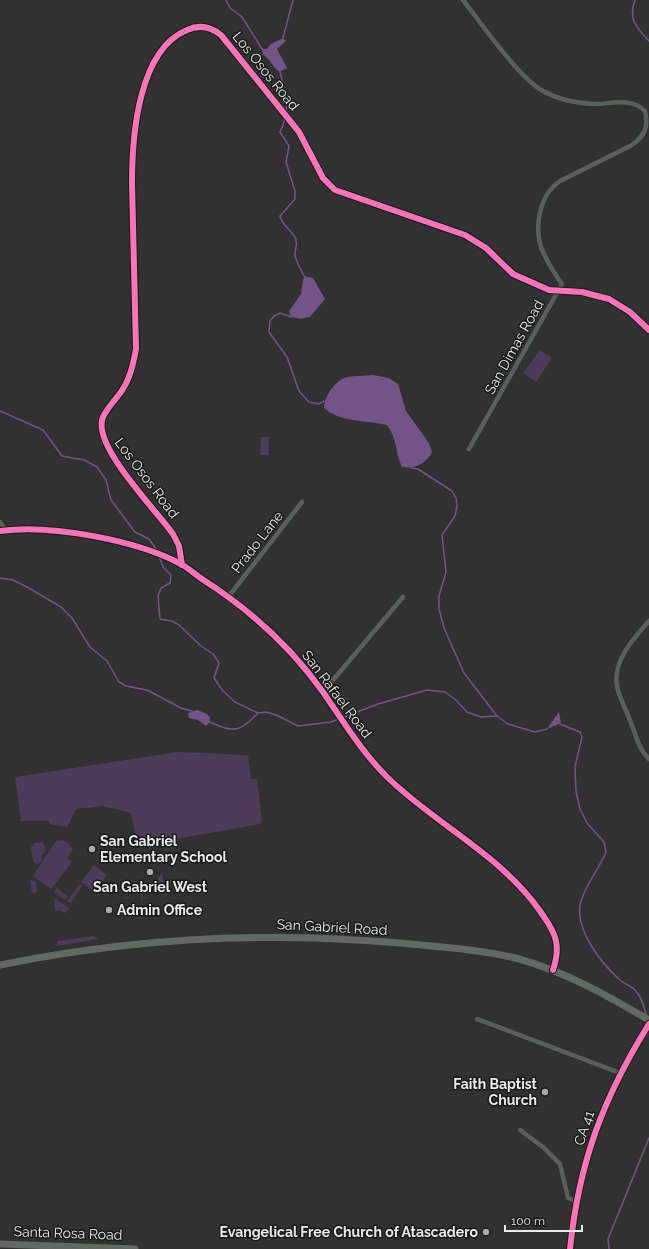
<svg xmlns="http://www.w3.org/2000/svg" width="649" height="1249" viewBox="0 0 649 1249" font-family="Raleway,sans-serif">
<rect width="100%" height="100%" fill="#313131"/>
<g fill="#4d3c59">
<path d="M540 350 552 358 536 382 523 373Z"/>
<path d="M261 437H269V455H260Z"/>
<path d="M178 752 248 755 251 779H257L262 821 260 824 158 842 138 836 135 832 131 813 103 806 76 809 67 827 50 824 49 821H21L15 777Z"/>
<path d="M62 840 67 842 73 849 67 858 72 862 51 889 33 876 56 841Z"/>
<path d="M43 842 46 850 41 856 42 860 40 863 36 864 33 861 31 847 35 843Z"/>
<path d="M94 865 107 875 94 892 81 882Z"/>
<path d="M162 873 165 892 154 884Z"/>
<path d="M30 880 36 881 37 892 32 893Z"/>
<path d="M142 883 148 887 142 890 143 905 139 886Z"/>
<path d="M80 884 82 886 71 903 67 901Z"/>
<path d="M57 888 68 896 65 900 54 892Z"/>
<path d="M55 899 69 908 65 913 60 910 55 911 54 900Z"/>
<path d="M94 936 98 939 56 946 58 941Z"/>
</g>
<g fill="#735489">
<path d="M283 38 286 41 277 49 287 68 280 72C272 68 271 58 263 55L262 49H267L271 44Z"/>
<path d="M304 276 313 278 325 299 310 317 301 319 291 317 289 311 301 294Z"/>
<path d="M373 375 389 378 398 384 406 411 429 443 432 452C426 464 415 469 402 467 395 453 397 437 387 425 366 420 341 423 324 408 324 398 332 385 342 379 349 375 365 376 373 375Z"/>
<path d="M197 710 207 714 210 717V722L206 726 198 720 189 718 188 713Z"/>
<path d="M559 712 561 723 547 729Z"/>
</g>
<g fill="none" stroke-linecap="round" stroke-linejoin="round">
<g stroke="#735489" stroke-width="1.5">
<path d="M226 0 230 8 242 17 262 49"/>
<path d="M635 0C628 19 636 27 649 41"/>
<path d="M283 38 293 0"/>
<path d="M280 72C286 95 291 109 280 132L289 146 286 162 295 191V199L280 216C282 225 290 229 295 237 298 243 296 246 295 252 294 260 301 269 304 276"/>
<path d="M291 317 280 313 274 316 270 321 269 332 287 357 299 391 309 402 319 404 324 401"/>
<path d="M0 411 43 430 62 456 84 460 97 467 106 480 111 500 135 532 149 539 158 552"/>
<path d="M411 468 418 469 452 491 456 498 457 505 455 516 442 535 446 572 439 596V609L444 628 464 673 497 716 508 724 535 732 547 729"/>
<path d="M159 556 163 567 171 575 170 583 161 588 158 596 160 619 172 621 179 625 201 646 213 654 219 663 214 678 223 691 235 702 258 713 266 712 276 715 298 726 331 722 378 704 427 690 445 692 456 700 467 712 481 717 497 716"/>
<path d="M0 578 13 580 27 587 61 607 72 618 90 647 107 661 119 682 126 686 147 690 181 708 192 711"/>
<path d="M210 722C234 734 241 731 258 713"/>
<path d="M560 724 580 732 582 737 575 767 576 791 580 809 587 823 604 842 606 852C599 869 586 884 581 901 573 928 601 963 620 980 625 984 631 986 635 990 642 997 644 1007 646 1015"/>
<path d="M609 1249 608 1239 649 1138"/>
</g>
<g stroke="#59605a" stroke-width="4.5">
<path d="M463 0C482 24 518 77 543 91 557 99 577 103 593 104 611 104 631 97 645 111 649 128 644 136 632 145L560 181C539 195 533 229 543 252 548 263 555 274 562 284L469 449"/>
<path d="M0 522 6 530"/>
<path d="M0 531C50 524 136 540 181 564 188 568 195 574 202 579 249 609 291 647 323 692 343 721 362 752 387 777 435 824 500 854 540 911 546 920 554 930 556 941 558 951 556 961 553 970"/>
<path d="M182 565 179 546 173 534C157 511 91 445 103 417 107 408 115 400 121 392 130 379 133 365 136 349L132 183C132 137 138 50 187 30 200 24 211 27 221 35L299 132 323 178 335 190 465 235 486 248 513 274 549 290 582 292 609 299 630 312 649 330"/>
<path d="M229 596 302 502"/>
<path d="M649 621C633 639 613 660 617 686 619 698 627 711 631 723 636 735 639 750 649 759"/>
<path d="M323 692 403 597"/>
<path d="M477 1019 620 1073"/>
<path d="M520 1130 543 1147 560 1164 568 1198 576 1201"/>
</g>
<g stroke="#616a62" stroke-width="7">
<path d="M0 965C133 938 265 931 400 943 440 947 480 949 519 959 566 972 608 996 649 1020"/>
<path d="M0 1244 135 1249"/>
</g>
<path stroke="#677269" stroke-width="7" d="M570 1249C579 1162 603 1098 649 1024"/>
<defs>
<g id="cycleway">
<path d="M0 531C50 524 136 540 181 564 188 568 195 574 202 579 249 609 291 647 323 692 343 721 362 752 387 777 435 824 500 854 540 911 546 920 554 930 556 941 558 951 556 961 553 970"/>
<path d="M182 565 179 546 173 534C157 511 91 445 103 417 107 408 115 400 121 392 130 379 133 365 136 349L132 183C132 137 138 50 187 30 200 24 211 27 221 35L299 132 323 178 335 190 465 235 486 248 513 274 549 290 582 292 609 299 630 312 649 330"/>
<path d="M570 1249C579 1162 603 1098 649 1024"/>
</g>
</defs>
<use href="#cycleway" stroke="#181a19" stroke-width="8"/>
<use href="#cycleway" stroke="#fb73b8" stroke-width="6"/>
</g>
<g fill="#a9aba9" stroke="#181a19" stroke-width="1.5">
<circle cx="92" cy="849" r="4"/>
<circle cx="150" cy="872" r="4"/>
<circle cx="109" cy="910" r="4"/>
<circle cx="545" cy="1092" r="4"/>
<circle cx="486" cy="1232" r="4"/>
</g>
<g text-anchor="middle" stroke-width="3" stroke-linejoin="round" paint-order="stroke">
<g font-size="14" fill="#eaecea" stroke="#181a19">
<text transform="translate(266 71) rotate(51)" y="5">Los Osos Road</text>
<text transform="translate(514 347) rotate(-61)" y="5">San Dimas Road</text>
<text transform="translate(147 478) rotate(53)" y="5">Los Osos Road</text>
<text transform="translate(257 542) rotate(-52)" y="5">Prado Lane</text>
<text transform="translate(337 694) rotate(53)" y="5">San Rafael Road</text>
<text transform="translate(332 927) rotate(3)" y="5">San Gabriel Road</text>
<text transform="translate(584 1128) rotate(-71)" y="5">CA 41</text>
<text transform="translate(68 1233) rotate(2)" y="5">Santa Rosa Road</text>
</g>
<g font-size="14" font-weight="bold" fill="#eaecea" stroke="#181a19" text-anchor="start">
<text x="100" y="846">San Gabriel<tspan x="100" dy="16">Elementary School</tspan></text>
<text x="150" y="892" text-anchor="middle">San Gabriel West</text>
<text x="117" y="915">Admin Office</text>
<text x="537" y="1089" text-anchor="end">Faith Baptist<tspan x="537" dy="16">Church</tspan></text>
<text x="478" y="1237" text-anchor="end">Evangelical Free Church of Atascadero</text>
</g>
</g>
<path d="M505 1225v6h77v-6" fill="none" stroke="#eaecea" stroke-width="2"/>
<text x="511" y="1225" font-size="12" fill="#eaecea" stroke="#181a19" stroke-width="3" paint-order="stroke">100 m</text>
</svg>
